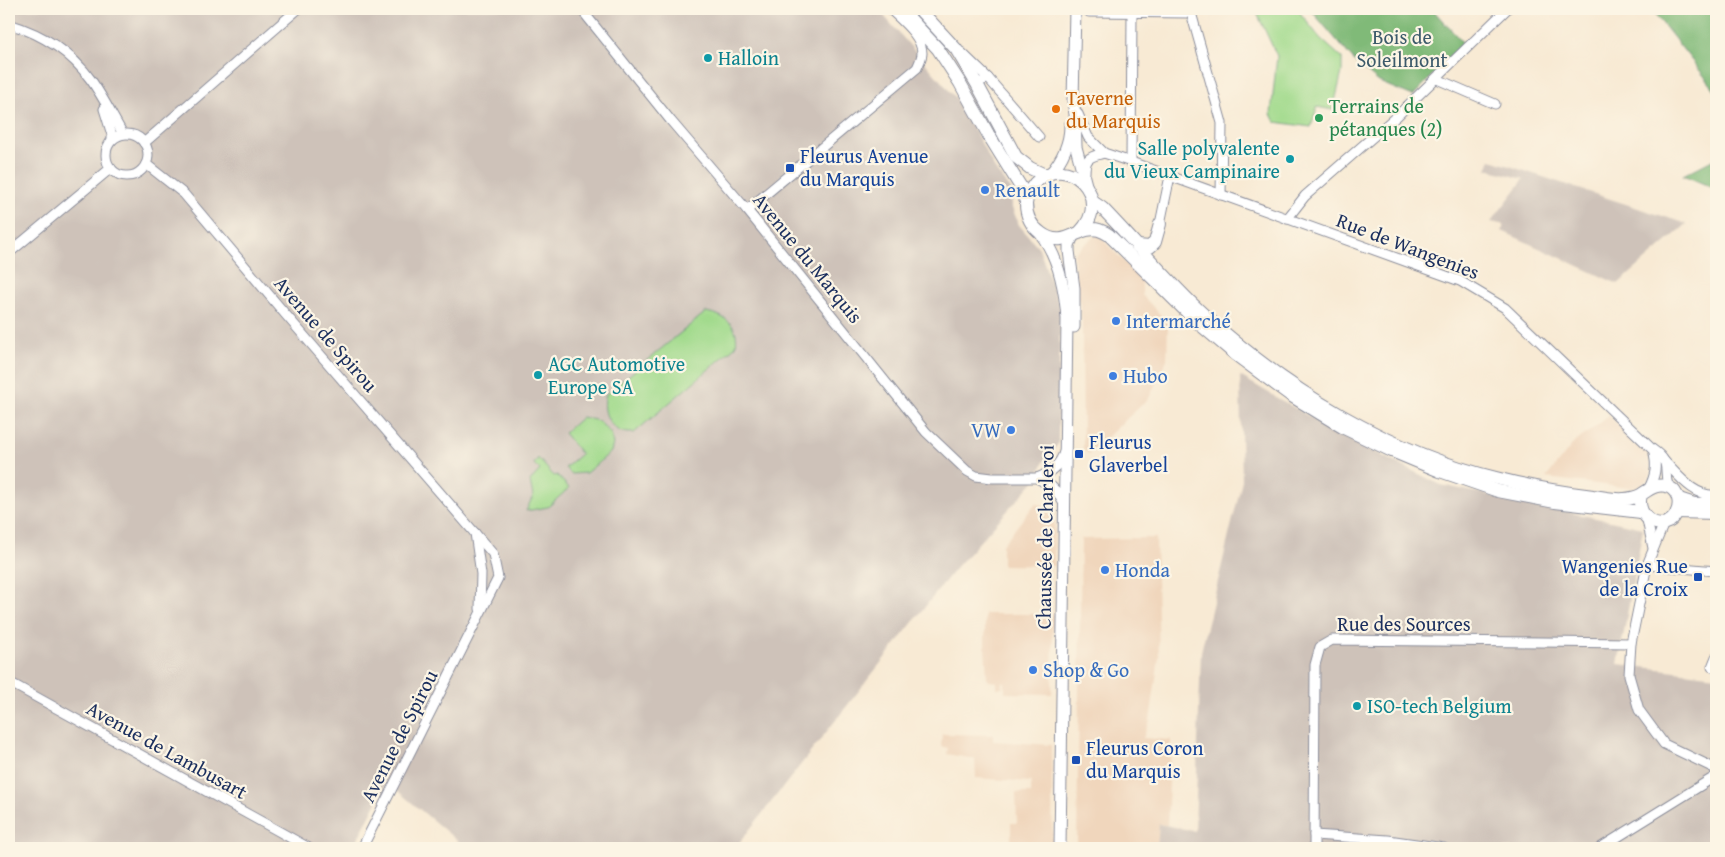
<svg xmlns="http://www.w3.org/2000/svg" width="1725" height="857" viewBox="0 0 1725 857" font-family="'Gentium Book Plus',serif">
<rect width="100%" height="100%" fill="#fcf5e5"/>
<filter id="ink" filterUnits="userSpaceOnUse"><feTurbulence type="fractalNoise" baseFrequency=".02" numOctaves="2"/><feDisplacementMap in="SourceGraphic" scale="10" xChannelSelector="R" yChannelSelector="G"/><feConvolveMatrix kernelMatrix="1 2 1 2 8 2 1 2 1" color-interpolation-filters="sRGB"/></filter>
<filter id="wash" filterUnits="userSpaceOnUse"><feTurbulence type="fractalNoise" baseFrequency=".0096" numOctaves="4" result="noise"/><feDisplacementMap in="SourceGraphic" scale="20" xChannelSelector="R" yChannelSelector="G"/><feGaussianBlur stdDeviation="1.12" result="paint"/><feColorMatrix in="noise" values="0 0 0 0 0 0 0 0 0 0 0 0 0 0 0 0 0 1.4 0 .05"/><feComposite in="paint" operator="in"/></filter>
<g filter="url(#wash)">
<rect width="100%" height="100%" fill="#f8ead4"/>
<g fill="#f0d6bc">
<path d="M1097 234 1142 280V295L1168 323 1167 359 1149 398 1089 454 1083 449 1082 321 1073 254Z"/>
<path d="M1609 416 1650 455 1652 474 1638 489 1546 478 1572 445Z"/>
<path d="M1035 504 1055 506 1054 566 1002 565V545Z"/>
<path d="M1156 538 1159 657 1150 720 1143 738 1171 740 1167 825 1159 824 1157 848H1077L1081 539Z"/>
<path d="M985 614H1053L1052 694 1005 693V682H1003V688H997V682L989 681 987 678 985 647Z"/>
<path d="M942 734 993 735V741L1051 745 1053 848H1011V823H1017L1016 793H1031V782L976 778 975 759 947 754 948 748 941 746Z"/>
</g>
<g fill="#cec2b9">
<path d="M9 9H878L960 103 997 173 1011 189 1012 208 1019 225 1039 248 1060 310 1058 444 1044 461 1037 478 954 570 735 848H466L387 782 353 848H9Z"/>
<path d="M1491 160 1687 224 1618 284 1502 231 1505 225 1491 222 1524 179 1487 169Z"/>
<path d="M1240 376 1342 436 1441 485 1643 528 1618 664 1716 676V848H1157L1159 824 1195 831 1201 652 1242 481Z"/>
</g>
<g fill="#a1da8c" stroke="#5e8475">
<path d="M1255 9H1297L1320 38 1342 58V72L1333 110 1317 107 1311 127 1275 122 1271 114 1277 56Z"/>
<path d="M706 312C724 315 740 325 736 346L634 433C629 433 622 433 618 430 606 422 602 408 606 394Z"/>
<path d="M582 417 599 421 611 434 613 444 611 452 586 473 572 474 565 468 581 454 564 433Z"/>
<path d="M538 458 554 476 557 475 569 488 548 507 526 511 533 496 530 481 540 470 534 464Z"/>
</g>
<g fill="#80ba78" stroke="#4e746b">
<path d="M1310 9H1432L1463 43 1413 96 1379 82 1357 64Z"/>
<path d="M1651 9H1716V91Z"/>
<path d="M1716 158V189L1683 175Z"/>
</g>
</g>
<g filter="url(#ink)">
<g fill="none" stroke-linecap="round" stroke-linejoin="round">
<defs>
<g id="minor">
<path d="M581 9 671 121 747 210 926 432 967 471 976 476 992 478H1037L1051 486 1057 492 1064 504"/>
<path d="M1190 9 1222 123 1221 195"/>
<path d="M1089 12 1191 13"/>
<path d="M9 24C42 34 71 52 91 80 103 97 113 117 123 134"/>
<path d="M961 52 988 78 984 80"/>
<path d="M988 78 1039 137"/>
<path d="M1437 79 1495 104"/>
<path d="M104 109 112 135V140"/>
<path d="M1075 114H1078L1088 137 1104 153 1131 162 1460 281 1505 308 1652 449C1672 463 1663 467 1668 486"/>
<circle cx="127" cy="155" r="21"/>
<path d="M144 143 298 9"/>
<path d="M1131 162 1132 12"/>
<path d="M146 164 184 194 286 315 493 554 498 578 362 848"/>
<path d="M1085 173C1085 157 1090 157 1104 153"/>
<path d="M747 210 917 68C919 63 922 58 922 53 922 36 901 20 890 9"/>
<path d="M1287 219 1305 196 1398 115 1507 9"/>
<path d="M1160 224 1170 176"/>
<path d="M9 253 111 168"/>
<path d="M1655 458H1660L1664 461C1679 476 1694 497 1716 495"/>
<path d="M1037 478C1050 473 1060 466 1064 452"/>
<path d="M1649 488C1655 476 1657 467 1654 454"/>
<path d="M1647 520 1653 548"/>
<path d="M1664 523 1647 565 1631 643 1629 675 1639 710 1664 744 1716 769"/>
<path d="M475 533 481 574 480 609"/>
<path d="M1647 565 1716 571"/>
<path d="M1712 667 1716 657"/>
<path d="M9 682 309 848"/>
<path d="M1314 835 1388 840 1444 848"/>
<path d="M1314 848 1315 665 1320 647 1332 640 1631 643"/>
<path d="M1600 848 1716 776"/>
</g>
<g id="major">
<path d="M1075 9 1073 101 1075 114 1076 147 1086 185"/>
<path d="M1050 174C1062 160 1070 143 1070 125"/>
<path d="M1040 233C1059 257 1065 289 1067 319L1060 848"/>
<path d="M1073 236 1069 245V251L1074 288V327"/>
</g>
<g id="highway">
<path d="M901 9 938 49 960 83 988 134 1022 189 1026 202"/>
<path d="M919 9 956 49 977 84 1016 157 1030 168 1045 175"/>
<path d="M1093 202 1102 208C1136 243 1168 282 1204 315 1288 391 1389 453 1500 479 1531 487 1562 492 1593 496 1603 497 1614 500 1624 499 1629 499 1638 497 1642 494 1651 488 1658 483 1669 487 1679 492 1681 505 1676 514 1665 535 1634 519 1641 495"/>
<path d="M1079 233C1116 197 1066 150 1035 183 1030 189 1027 196 1026 204 1026 215 1031 226 1041 233 1065 251 1079 224 1099 230 1102 231 1106 233 1109 235L1197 322 1236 355 1290 395 1344 428 1392 451 1440 471 1498 491 1555 502 1641 512"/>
<path d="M1137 246 1150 247 1155 242 1160 224"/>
<path d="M1679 499 1694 504 1716 503"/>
<path d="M1677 512 1716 513"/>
</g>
</defs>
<use href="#minor" stroke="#8a8c99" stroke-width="11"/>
<use href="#major" stroke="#8a8c99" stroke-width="13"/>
<use href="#highway" stroke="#8a8c99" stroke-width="14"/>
<use href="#minor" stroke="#fff" stroke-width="9"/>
<use href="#major" stroke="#fff" stroke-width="11"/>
<use href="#highway" stroke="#fff" stroke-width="12"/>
</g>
</g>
<g fill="#0f9aa8" stroke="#fcf5e5" stroke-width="2">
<circle cx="708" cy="58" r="5"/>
<circle cx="1290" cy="159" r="5"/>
<circle cx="538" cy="375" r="5"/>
<circle cx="1357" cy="706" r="5"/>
</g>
<circle fill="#e8710a" stroke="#fcf5e5" stroke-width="2" cx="1056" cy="109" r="5"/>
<circle fill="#2e9e5b" stroke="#fcf5e5" stroke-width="2" cx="1319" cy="118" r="5"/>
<g fill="#1a4fb4" stroke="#fcf5e5" stroke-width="2">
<rect x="785" y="163" width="10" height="10" rx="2.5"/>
<rect x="1074" y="449" width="10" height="10" rx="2.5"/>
<rect x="1693" y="572" width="10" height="10" rx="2.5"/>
<rect x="1071" y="755" width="10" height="10" rx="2.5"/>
</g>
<g fill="#3f7fe0" stroke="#fcf5e5" stroke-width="2">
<circle cx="985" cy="190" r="5"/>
<circle cx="1116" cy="321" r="5"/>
<circle cx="1113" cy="376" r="5"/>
<circle cx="1011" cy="430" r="5"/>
<circle cx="1105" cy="570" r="5"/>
<circle cx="1033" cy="670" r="5"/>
</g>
<g text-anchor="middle" stroke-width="4.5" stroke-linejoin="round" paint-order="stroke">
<g font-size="20" fill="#3c5a6a" stroke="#fcf5e5">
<text x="1402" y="44">Bois de<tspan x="1402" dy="23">Soleilmont</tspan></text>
</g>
<g font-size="20" fill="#0d838f" stroke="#fcf5e5" text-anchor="start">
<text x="718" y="65">Halloin</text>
<text x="1280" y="155" text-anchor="end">Salle polyvalente<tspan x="1280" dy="23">du Vieux Campinaire</tspan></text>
<text x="548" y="371">AGC Automotive<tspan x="548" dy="23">Europe SA</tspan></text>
<text x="1367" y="713">ISO-tech Belgium</text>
</g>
<g font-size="20" fill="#c56008" stroke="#fcf5e5" text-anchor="start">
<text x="1066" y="105">Taverne<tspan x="1066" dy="23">du Marquis</tspan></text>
</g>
<g font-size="20" fill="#27864d" stroke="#fcf5e5" text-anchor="start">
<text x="1329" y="113">Terrains de<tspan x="1329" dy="23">pétanques (2)</tspan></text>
</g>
<g font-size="20" fill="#164399" stroke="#fcf5e5" text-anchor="start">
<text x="800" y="163">Fleurus Avenue<tspan x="800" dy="23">du Marquis</tspan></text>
<text x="1089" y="449">Fleurus<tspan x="1089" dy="23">Glaverbel</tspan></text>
<text x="1688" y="573" text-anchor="end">Wangenies Rue<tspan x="1688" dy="23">de la Croix</tspan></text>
<text x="1086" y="755">Fleurus Coron<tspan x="1086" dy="23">du Marquis</tspan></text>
</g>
<g font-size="20" fill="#366cbe" stroke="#fcf5e5" text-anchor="start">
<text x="995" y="197">Renault</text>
<text x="1126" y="328">Intermarché</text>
<text x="1123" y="383">Hubo</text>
<text x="1001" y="437" text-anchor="end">VW</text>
<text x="1115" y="577">Honda</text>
<text x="1043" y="677">Shop &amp; Go</text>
</g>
<g font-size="20" fill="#1b2f5e" stroke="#fcf5e5">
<text transform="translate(1408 246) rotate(21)" y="7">Rue de Wangenies</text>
<text transform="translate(808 258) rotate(51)" y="7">Avenue du Marquis</text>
<text transform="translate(326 334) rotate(49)" y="7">Avenue de Spirou</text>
<text transform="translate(1045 537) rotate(-89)" y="7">Chaussée de Charleroi</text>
<text x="1404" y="631">Rue des Sources</text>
<text transform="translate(399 736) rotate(-63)" y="7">Avenue de Spirou</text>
<text transform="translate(167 750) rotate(29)" y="7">Avenue de Lambusart</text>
</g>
</g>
<rect width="1725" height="857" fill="none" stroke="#fcf5e5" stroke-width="30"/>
</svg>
